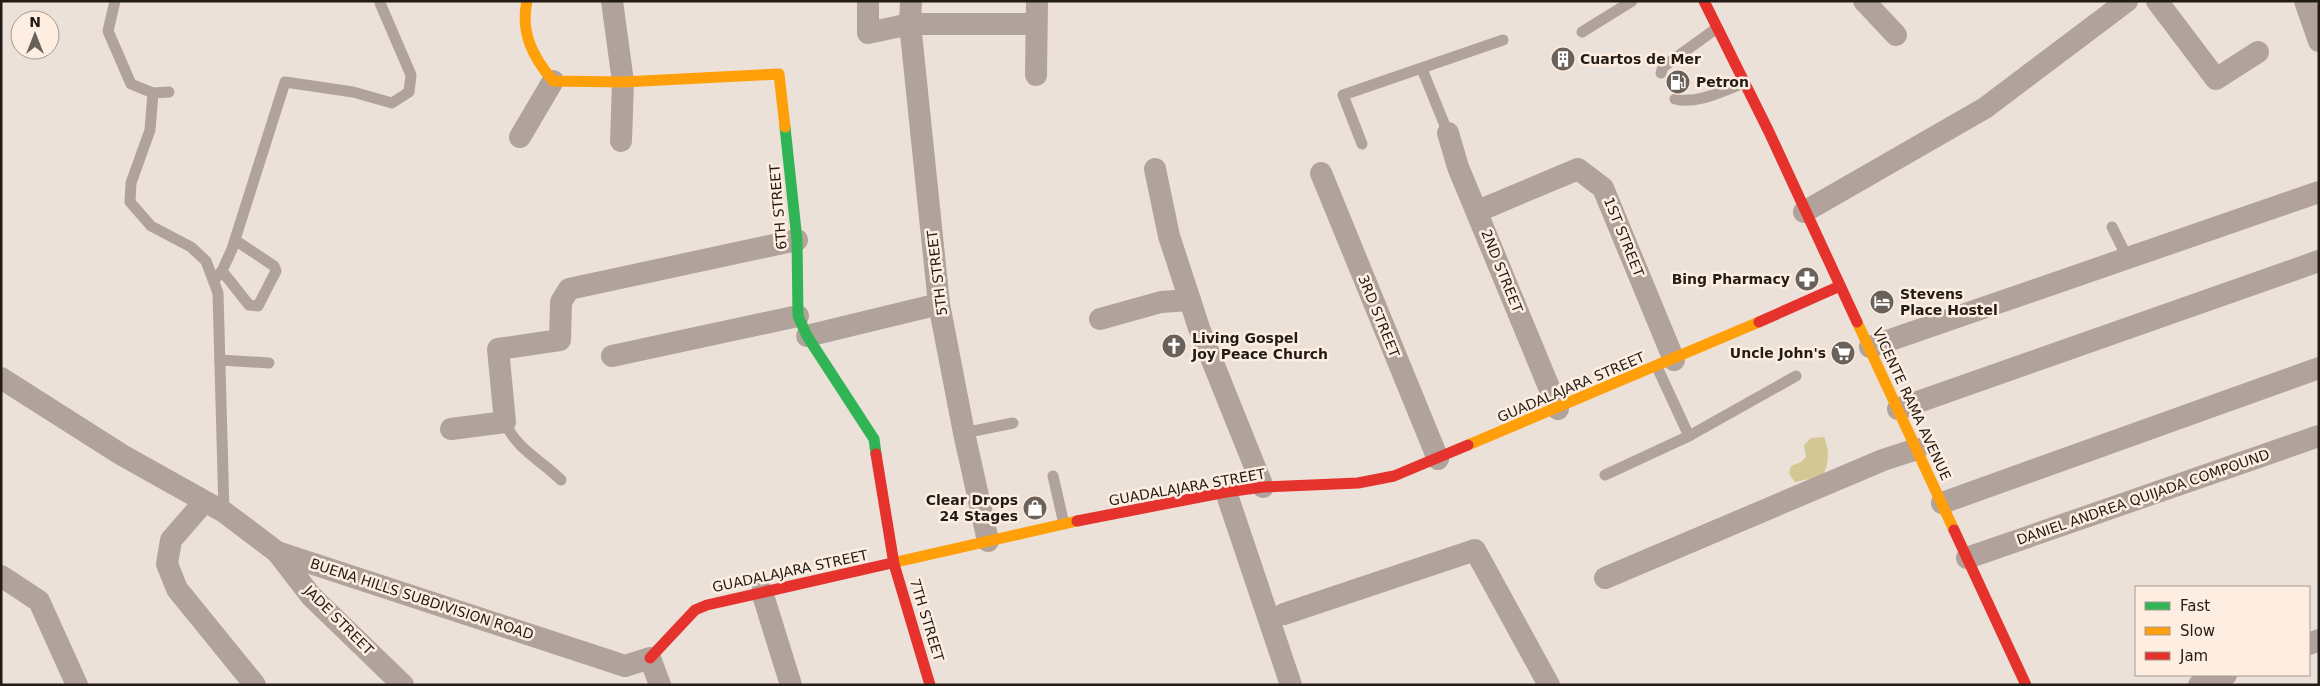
<svg xmlns="http://www.w3.org/2000/svg" width="2320" height="686" viewBox="0 0 2320 686" font-family="'DejaVu Sans',sans-serif">
<rect width="100%" height="100%" fill="#ece1d8"/>
<path fill="#d3c893" d="M1824 437C1830 451 1829 461 1823 476L1795 482 1789 474 1791 466 1801 462 1806 457 1804 445 1811 438Z"/>
<g fill="none" stroke-linecap="round" stroke-linejoin="round">
<g stroke="#b2a29c" stroke-width="11">
<path d="M115 1 108 31 131 84 153 93"/>
<path d="M1582 32 1632 1"/>
<path d="M1422 69 1448 133"/>
<path d="M1661 73 1663 67 1717 28"/>
<path d="M169 92 153 93 150 130 131 183 130 202 151 226 191 247 206 261 218 293 224 512"/>
<path d="M1675 99C1697 105 1724 90 1744 83"/>
<path d="M1362 144 1343 95 1503 40"/>
<path d="M2112 227 2127 257"/>
<path d="M222 271 249 305 258 306 276 271 274 266 235 240"/>
<path d="M214 280 222 271 232 249 285 82 353 92 392 103 409 92 411 75 380 3"/>
<path d="M220 360 269 363"/>
<path d="M1657 367 1689 436"/>
<path d="M505 422C515 448 542 461 561 480"/>
<path d="M964 433 1013 423"/>
<path d="M1605 475 1689 436 1796 376"/>
<path d="M1053 476 1064 524"/>
</g>
<g stroke="#b2a29c" stroke-width="22">
<path d="M612 1 623 82 621 141"/>
<path d="M868 1V33L910 24H1036"/>
<path d="M911 1 910 24 939 304 964 433 988 541"/>
<path d="M1864 1 1896 35"/>
<path d="M2157 1 2216 79 2258 52"/>
<path d="M2305 1 2319 41"/>
<path d="M1036 75 1037 1"/>
<path d="M1448 133 1458 167 1558 409"/>
<path d="M520 137 553 81"/>
<path d="M1155 169 1169 236 1199 328 1263 487"/>
<path d="M1321 173 1438 459"/>
<path d="M1478 211 1578 169 1603 188 1674 360"/>
<path d="M1804 212 1985 108 2127 1"/>
<path d="M1100 319 1161 302 1190 300"/>
<path d="M807 336 939 304"/>
<path d="M1870 347 2319 192"/>
<path d="M612 356 798 316"/>
<path d="M1 378 122 455 224 512 277 552 625 666 650 658 660 685"/>
<path d="M1898 409 2319 261"/>
<path d="M451 429 505 422 498 349 560 340 561 302 569 289 797 240"/>
<path d="M1226 492 1291 685"/>
<path d="M204 502 171 540 167 564 177 589 255 685"/>
<path d="M1942 503 2319 368"/>
<path d="M277 552 311 596 403 685"/>
<path d="M1967 558 2319 436"/>
<path d="M1 576 39 601 77 685"/>
<path d="M1605 578 1883 460 1917 449"/>
<path d="M762 592 791 685"/>
<path d="M1284 614 1475 550 1549 685"/>
<path d="M2309 644 2319 640"/>
<path d="M2199 685 2226 675"/>
</g>
<path stroke="#30b455" stroke-width="11" d="M785 127 797 240 798 316 807 336 874 439 876 454"/>
<g stroke="#ff9f0a" stroke-width="11">
<path d="M527 1C520 33 533 57 553 81L623 82 779 74 785 127"/>
<path d="M1857 322 1954 530"/>
<path d="M1468 445 1759 322"/>
<path d="M892 563 1077 521"/>
</g>
<g stroke="#e5322d" stroke-width="11">
<path d="M1704 1 1769 132 1857 322"/>
<path d="M1759 322 1840 286"/>
<path d="M876 454 894 564 930 685"/>
<path d="M1077 521 1226 492 1263 487 1358 483 1394 476 1468 445"/>
<path d="M1954 530 2026 685"/>
<path d="M650 658 695 610 707 605 892 563"/>
</g>
</g>
<defs>
<symbol id="building-disc" viewBox="-11 -11 22 22"><circle r="9.5" fill="#69615a" stroke="#feeee1"/><path d="M-4-6H4V6H1V3H-1V6H-4ZM-2.5-4.3h1.7v1.8h-1.7ZM.8-4.3h1.7v1.8H.8ZM-2.5-1h1.7V.8h-1.7ZM.8-1h1.7V.8H.8Z" fill="#fff"/></symbol>
<symbol id="fuel-disc" viewBox="-11 -11 22 22"><circle r="9.5" fill="#69615a" stroke="#feeee1"/><path d="M-5.5-6h7V0h2V4h1.3V-2.5L3-4.5l.8-.8L6-3V5H2.5V1h-1V6h-7ZM-4.2-4.7v3.2H.2V-4.7Z" fill="#fff"/></symbol>
<symbol id="pharmacy-disc" viewBox="-11 -11 22 22"><circle r="9.5" fill="#69615a" stroke="#feeee1"/><path d="M-2-6h4v4h4v4h-4v4h-4v-4h-4v-4h4Z" fill="#fff"/></symbol>
<symbol id="hotel-disc" viewBox="-11 -11 22 22"><circle r="9.5" fill="#69615a" stroke="#feeee1"/><path d="M-6-4.5h1.5V1H6V5H4.5V3h-9V5H-6ZM-4 0a1.8 1.8 0 1 1 3.6 0ZM.5 0V-2.5h3Q6-2.5 6 0Z" fill="#fff"/></symbol>
<symbol id="church-disc" viewBox="-11 -11 22 22"><circle r="9.5" fill="#69615a" stroke="#feeee1"/><path d="M-1.2-6h2.4v3.5h3.3v2.4h-3.3V6h-2.4V-.1h-3.3v-2.4h3.3Z" fill="#fff"/></symbol>
<symbol id="supermarket-disc" viewBox="-11 -11 22 22"><circle r="9.5" fill="#69615a" stroke="#feeee1"/><path d="M-6-5.5h2.5l.6 2H6L4.5 2H-2.5L-4.4-4H-6ZM-1.5 3.2a1.3 1.3 0 1 0 .1 0ZM3 3.2a1.3 1.3 0 1 0 .1 0Z" fill="#fff"/></symbol>
<symbol id="shop-disc" viewBox="-11 -11 22 22"><circle r="9.5" fill="#69615a" stroke="#feeee1"/><path d="M-5-2.5h2.3a2.7 3.5 0 0 1 5.4 0H5L5.5 6h-11ZM-1.5-2.5h3a1.5 2.3 0 0 0-3 0Z" fill="#fff"/></symbol>
</defs>
<g fill-rule="evenodd">
<use href="#building-disc" x="1549" y="45" width="28" height="28"/>
<use href="#fuel-disc" x="1664" y="68" width="28" height="28"/>
<use href="#pharmacy-disc" x="1793" y="265" width="28" height="28"/>
<use href="#hotel-disc" x="1868" y="288" width="28" height="28"/>
<use href="#church-disc" x="1160" y="332" width="28" height="28"/>
<use href="#supermarket-disc" x="1829" y="339" width="28" height="28"/>
<use href="#shop-disc" x="1021" y="494" width="28" height="28"/>
</g>
<g text-anchor="middle" stroke-width="5" stroke-linejoin="round" paint-order="stroke">
<g font-size="14" font-weight="bold" fill="#231c16" stroke="#feeee1" text-anchor="start">
<text x="1580" y="64">Cuartos de Mer</text>
<text x="1696" y="87">Petron</text>
<text x="1790" y="284" text-anchor="end">Bing Pharmacy</text>
<text x="1900" y="299">Stevens<tspan x="1900" dy="16">Place Hostel</tspan></text>
<text x="1192" y="343">Living Gospel<tspan x="1192" dy="16">Joy Peace Church</tspan></text>
<text x="1826" y="358" text-anchor="end">Uncle John's</text>
<text x="1018" y="505" text-anchor="end">Clear Drops<tspan x="1018" dy="16">24 Stages</tspan></text>
</g>
<g font-size="14" fill="#231c16" stroke="#feeee1">
<text transform="translate(778 207) rotate(-95)" y="5">6TH STREET</text>
<text transform="translate(1624 237) rotate(68)" y="5">1ST STREET</text>
<text transform="translate(1502 271) rotate(68)" y="5">2ND STREET</text>
<text transform="translate(937 273) rotate(-97)" y="5">5TH STREET</text>
<text transform="translate(1379 316) rotate(68)" y="5">3RD STREET</text>
<text transform="translate(1571 387) rotate(-23)" y="5">GUADALAJARA STREET</text>
<text transform="translate(1912 404) rotate(65)" y="5">VICENTE RAMA AVENUE</text>
<text transform="translate(1187 487) rotate(-10)" y="5">GUADALAJARA STREET</text>
<text transform="translate(2143 497) rotate(-19)" y="5">DANIEL ANDREA QUIJADA COMPOUND</text>
<text transform="translate(790 571) rotate(-12)" y="5">GUADALAJARA STREET</text>
<text transform="translate(422 599) rotate(18)" y="5">BUENA HILLS SUBDIVISION ROAD</text>
<text transform="translate(339 620) rotate(45)" y="5">JADE STREET</text>
<text transform="translate(927 620) rotate(73)" y="5">7TH STREET</text>
</g>
</g>
<rect width="2320" height="686" fill="none" stroke="#231c16" stroke-width="5"/>
<rect x="2135" y="586" width="175" height="90" fill="#feeee1" stroke="#a69a90"/>
<rect x="2145" y="602" width="25" height="8" fill="#30b455" stroke="#a69a90"/>
<text x="2180" y="611" font-size="15" fill="#231c16">Fast</text>
<rect x="2145" y="627" width="25" height="8" fill="#ff9f0a" stroke="#a69a90"/>
<text x="2180" y="636" font-size="15" fill="#231c16">Slow</text>
<rect x="2145" y="652" width="25" height="8" fill="#e5322d" stroke="#a69a90"/>
<text x="2180" y="661" font-size="15" fill="#231c16">Jam</text>
<g transform="translate(35 35)"><circle r="24" fill="#feeee1" stroke="#a69a90"/>
<path d="M0-4L9 19L0 12L-9 19Z" fill="#69615a"/>
<text y="-8" font-size="14" font-weight="bold" text-anchor="middle" fill="#231c16">N</text>
</g>
</svg>
